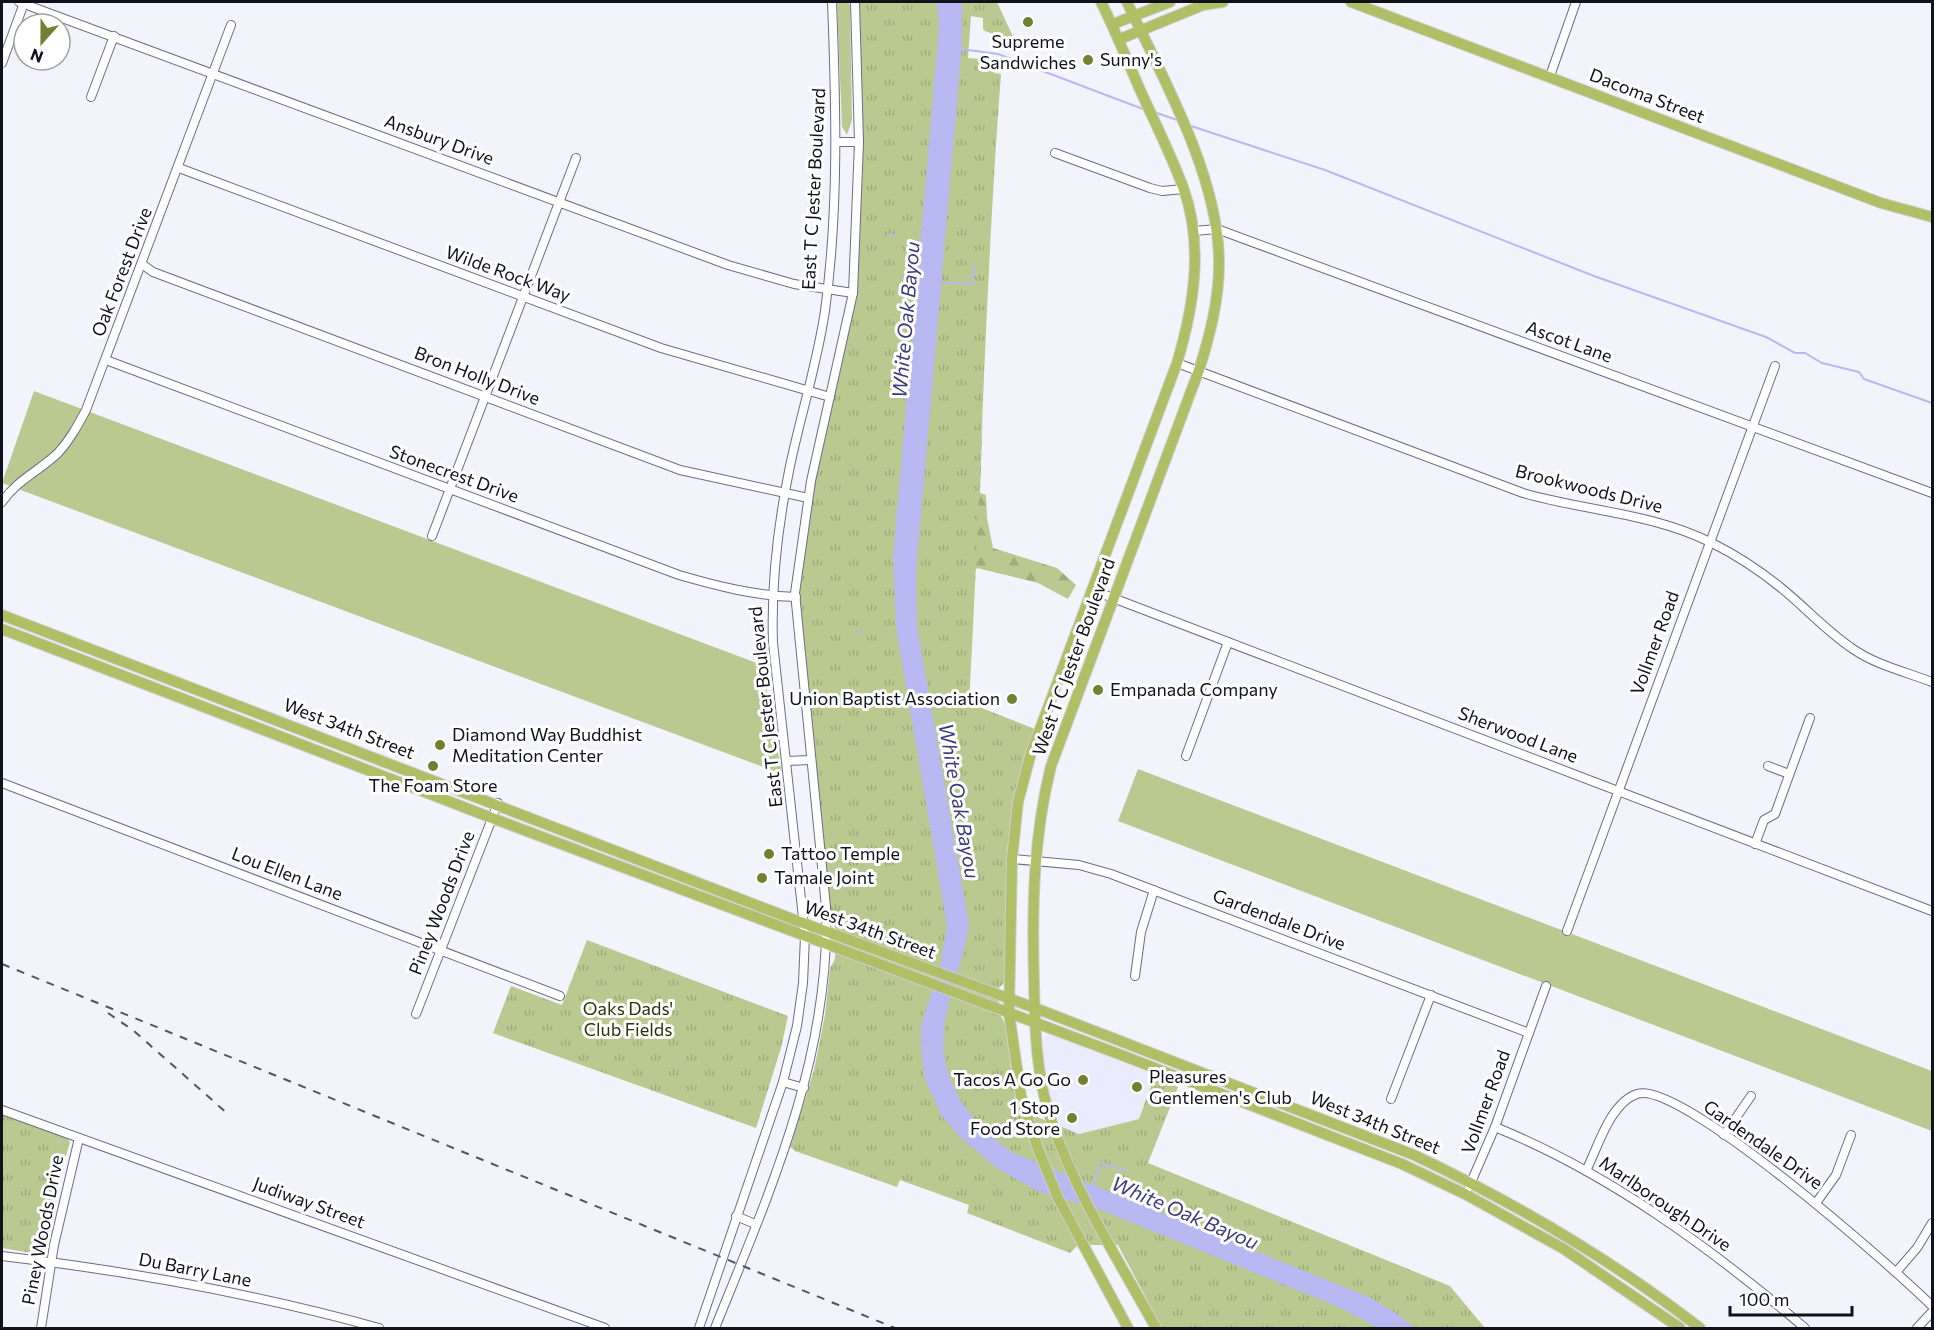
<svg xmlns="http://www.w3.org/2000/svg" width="1934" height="1330" viewBox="0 0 1934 1330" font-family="Commissioner,sans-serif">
<defs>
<pattern id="forest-firs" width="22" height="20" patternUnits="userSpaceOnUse" patternTransform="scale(1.5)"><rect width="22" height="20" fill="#b9c98f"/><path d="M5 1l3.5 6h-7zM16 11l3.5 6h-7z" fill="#9eac7b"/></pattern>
<pattern id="park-tufts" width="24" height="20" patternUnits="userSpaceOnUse" patternTransform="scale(1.5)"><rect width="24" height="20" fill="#b9c98f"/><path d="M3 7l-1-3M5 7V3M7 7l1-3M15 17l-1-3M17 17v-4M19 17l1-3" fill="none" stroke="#9eac7b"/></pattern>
</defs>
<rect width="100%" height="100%" fill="#f3f4fb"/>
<path fill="#eaebfc" d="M1049 1034 1155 1074 1139 1119 1079 1134 1056 1125 1045 1077 1040 1042Z"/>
<g fill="#b9c98f">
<path d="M837 2H849L850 6 852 120 847 135 842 127Z"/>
<path d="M34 391 762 665 782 774 2 483Z"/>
<path d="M1138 769 1932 1071V1131L1118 821Z"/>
</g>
<path fill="url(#forest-firs)" d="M983 409 980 493 986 495 987 518 993 548 1057 568 1076 585 1068 599 1038 583 977 568 974 572Z"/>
<g fill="url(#park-tufts)">
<path d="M859 2H997L1016 43 985 31 983 29V18L971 16 968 58 992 60 994 73 1001 74C985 283 981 493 969 703L1035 729 1010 828 1006 981 998 989 1000 1015 1006 1025 1012 1078 1020 1110 1079 1134 1139 1119 1154 1078 1178 1087 1148 1163 1450 1286 1485 1328H1162L1118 1245H1078L1070 1253 967 1213 969 1205 900 1180 897 1187 795 1151 790 1147 814 1070 825 1015 830 968 835 959 836 929 832 923 799 609 801 570 811 498 848 331 863 137Z"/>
<path d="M587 940 788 1016 781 1048 756 1128 493 1033 511 986 562 1005Z"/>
<path d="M2 1115 66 1137 70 1142 60 1176 44 1255 2 1248Z"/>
</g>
<path fill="#b8b9f2" d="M937 2H962V44L916 572 917 626 969 925C964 960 947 996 944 1029 938 1081 971 1124 1012 1152L1371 1298 1396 1313 1415 1328H1378L1341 1308 1101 1210 1037 1191 998 1169 960 1137 941 1115 925 1079 921 1049V1025L940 967 947 926 896 627 893 557 939 26Z"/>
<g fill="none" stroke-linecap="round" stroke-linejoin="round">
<g stroke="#b8b9f2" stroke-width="2">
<path d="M961 49 998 54 1143 109"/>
<path d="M1154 112 1180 121"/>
<path d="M1188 125 1325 170 1594 276 1766 337 1795 353H1805L1822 363 1859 372 1864 379 1932 403"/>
<path d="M888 235H894"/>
<path d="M940 282 972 284 975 265"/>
<path d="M857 633 862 632"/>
<path d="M1093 1188 1100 1163 1125 1170"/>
</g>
<defs>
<g id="minor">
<path d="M19 2 728 265 794 284 853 293"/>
<path d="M2 63 24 3"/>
<path d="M1550 76 1576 2"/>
<path d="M91 97 114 36"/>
<path d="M836 142H859"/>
<path d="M1055 153 1150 188 1162 191 1184 189"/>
<path d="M179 168 661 348 830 397"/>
<path d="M1194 231 1217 229 1932 493"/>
<path d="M142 264 153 272 680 470 808 498"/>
<path d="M106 360 679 575C717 586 756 596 796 597"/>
<path d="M1177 363 1523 493C1586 511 1652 513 1712 543 1736 555 1759 570 1780 587 1805 607 1826 631 1853 649 1876 665 1906 672 1932 682"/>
<path d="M2 502C17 480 39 471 58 453 70 440 78 425 86 410L231 25"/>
<path d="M432 536 576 158"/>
<path d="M1092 590 1932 911"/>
<path d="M1186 756 1228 642"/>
<path d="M787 761 810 760"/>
<path d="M1768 766 1789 774"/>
<path d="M2 783 560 996"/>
<path d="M1755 844 1764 820 1775 814 1810 718"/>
<path d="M1012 859 1079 865 1111 874 1529 1033"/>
<path d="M1567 931 1775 366"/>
<path d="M1135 976 1141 932 1154 890"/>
<path d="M416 1014 498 803"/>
<path d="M783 1082 804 1088"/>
<path d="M1391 1099 1431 995"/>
<path d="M2 1110 605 1328"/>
<path d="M1495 1127C1609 1173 1712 1249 1805 1328"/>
<path d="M1724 1135 1751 1096"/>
<path d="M1586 1171C1598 1147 1610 1103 1637 1094 1680 1079 1896 1270 1932 1306"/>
<path d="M1469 1187 1495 1127 1546 986"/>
<path d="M1816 1203 1836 1175 1851 1135"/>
<path d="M736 1216 755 1224"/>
<path d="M2 1256C129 1271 256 1294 379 1328"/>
<path d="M1897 1271 1917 1248 1932 1223"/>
<path d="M41 1328 54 1245 79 1138"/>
<path d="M699 1328 783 1082 797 1026 803 983 805 936 773 643C771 584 778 524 790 466 801 414 817 364 825 311 839 208 836 105 832 2"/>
<path d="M715 1328C769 1194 831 1056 826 907L795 593 811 481 853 293 859 142 855 2"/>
<path d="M1917 1328 1932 1312"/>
</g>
<g id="major">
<path d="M1101 2C1116 32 1128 63 1142 94 1156 125 1171 155 1183 187 1204 244 1194 306 1177 363L1031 753 1018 802 1012 859 1009 1013 1021 1096 1038 1149 1058 1198 1128 1328"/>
<path d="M1127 2C1163 79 1219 176 1219 263 1219 300 1210 335 1199 370L1051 766C1033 838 1032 909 1034 982 1035 1031 1036 1080 1053 1126 1078 1197 1120 1263 1156 1328"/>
<path d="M1351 2 1881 203 1932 217"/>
<path d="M1113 24 1170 2"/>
<path d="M1120 39 1203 5 1223 2"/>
<path d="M2 615 795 920 1035 1008 1414 1155C1515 1203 1612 1260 1700 1328"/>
<path d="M2 629 492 818 1124 1056 1402 1164 1465 1194 1564 1249 1680 1328"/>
</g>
</defs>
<use href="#minor" stroke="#6c6c8b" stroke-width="10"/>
<use href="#major" stroke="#cfcfd2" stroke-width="12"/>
<use href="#minor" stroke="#fff" stroke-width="8"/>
<use href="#major" stroke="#b0bf66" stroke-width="10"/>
<g stroke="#55555f" stroke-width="2" stroke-dasharray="8 8" stroke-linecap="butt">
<path d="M2 964 895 1328"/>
<path d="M108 1013 134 1031 228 1114"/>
</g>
</g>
<g fill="#708232" stroke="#fff" stroke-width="2">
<circle cx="1028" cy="22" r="6"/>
<circle cx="1088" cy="60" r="6"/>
<circle cx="1098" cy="690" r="6"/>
<circle cx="1012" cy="699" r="6"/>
<circle cx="440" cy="745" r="6"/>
<circle cx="433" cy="766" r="6"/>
<circle cx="769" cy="854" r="6"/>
<circle cx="762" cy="878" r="6"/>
<circle cx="1083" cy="1080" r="6"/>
<circle cx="1137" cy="1087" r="6"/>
<circle cx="1072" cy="1118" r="6"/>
</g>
<g text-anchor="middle" stroke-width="6" stroke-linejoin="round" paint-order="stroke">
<g font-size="18" fill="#11111c" stroke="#fff" text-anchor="start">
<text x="1028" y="48" text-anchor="middle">Supreme<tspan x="1028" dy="21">Sandwiches</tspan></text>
<text x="1100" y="66">Sunny's</text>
<text x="1110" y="696">Empanada Company</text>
<text x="1000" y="705" text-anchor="end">Union Baptist Association</text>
<text x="452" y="741">Diamond Way Buddhist<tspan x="452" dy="21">Meditation Center</tspan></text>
<text x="433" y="792" text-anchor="middle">The Foam Store</text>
<text x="781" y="860">Tattoo Temple</text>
<text x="774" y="884">Tamale Joint</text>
<text x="1149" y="1083">Pleasures<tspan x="1149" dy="21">Gentlemen's Club</tspan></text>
<text x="1071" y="1086" text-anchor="end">Tacos A Go Go</text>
<text x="1060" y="1114" text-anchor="end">1 Stop<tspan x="1060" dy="21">Food Store</tspan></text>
</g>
<g font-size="18" fill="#11111c" stroke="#fff">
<text transform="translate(1647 96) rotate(21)" y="6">Dacoma Street</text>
<text transform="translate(439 140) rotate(20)" y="6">Ansbury Drive</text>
<text transform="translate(814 189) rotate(-87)" y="6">East T C Jester Boulevard</text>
<text transform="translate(122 272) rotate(-69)" y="6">Oak Forest Drive</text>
<text transform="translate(508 274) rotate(20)" y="6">Wilde Rock Way</text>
<text transform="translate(1569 342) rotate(20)" y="6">Ascot Lane</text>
<text transform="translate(477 376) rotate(21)" y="6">Bron Holly Drive</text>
<text transform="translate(454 474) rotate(20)" y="6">Stonecrest Drive</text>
<text transform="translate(1589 489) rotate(14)" y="6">Brookwoods Drive</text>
<text transform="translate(1655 643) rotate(-70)" y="6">Vollmer Road</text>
<text transform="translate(1074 657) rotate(-70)" y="6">West T C Jester Boulevard</text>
<text transform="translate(766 707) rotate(-96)" y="6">East T C Jester Boulevard</text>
<text transform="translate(349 729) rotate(21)" y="6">West 34th Street</text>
<text transform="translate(1518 735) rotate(21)" y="6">Sherwood Lane</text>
<text transform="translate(287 874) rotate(21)" y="6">Lou Ellen Lane</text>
<text transform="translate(442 903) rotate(-69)" y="6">Piney Woods Drive</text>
<text transform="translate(1279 920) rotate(21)" y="6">Gardendale Drive</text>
<text transform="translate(870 930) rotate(20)" y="6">West 34th Street</text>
<text transform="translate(1486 1102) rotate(-70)" y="6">Vollmer Road</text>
<text transform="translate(1375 1123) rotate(22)" y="6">West 34th Street</text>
<text transform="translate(1763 1145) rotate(35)" y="6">Gardendale Drive</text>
<text transform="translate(309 1203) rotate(20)" y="6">Judiway Street</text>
<text transform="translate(1665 1204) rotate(34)" y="6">Marlborough Drive</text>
<text transform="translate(43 1230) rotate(-79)" y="6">Piney Woods Drive</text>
<text transform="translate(195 1270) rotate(11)" y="6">Du Barry Lane</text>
</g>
<g font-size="18" fill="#2a3305" stroke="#fff">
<text x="628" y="1015">Oaks Dads'<tspan x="628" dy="21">Club Fields</tspan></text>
</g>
<g font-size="20" font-style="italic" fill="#40397d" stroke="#fff">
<text transform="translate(906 320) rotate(-85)" y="7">White Oak Bayou</text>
<text transform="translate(959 801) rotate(80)" y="7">White Oak Bayou</text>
<text transform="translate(1185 1213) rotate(23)" y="7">White Oak Bayou</text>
</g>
</g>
<rect width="1934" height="1330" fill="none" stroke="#11111c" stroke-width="6"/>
<g transform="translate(42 42) rotate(201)"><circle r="28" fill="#ffffff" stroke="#a0a0a4" stroke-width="1.5"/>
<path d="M0-4.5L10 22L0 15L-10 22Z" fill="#708232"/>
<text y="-9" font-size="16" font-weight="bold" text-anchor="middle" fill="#11111c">N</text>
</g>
<path d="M1730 1306v9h122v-9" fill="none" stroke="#11111c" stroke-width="3"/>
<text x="1739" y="1306" font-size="18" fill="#11111c" stroke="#ffffff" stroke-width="4.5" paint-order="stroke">100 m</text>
</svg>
